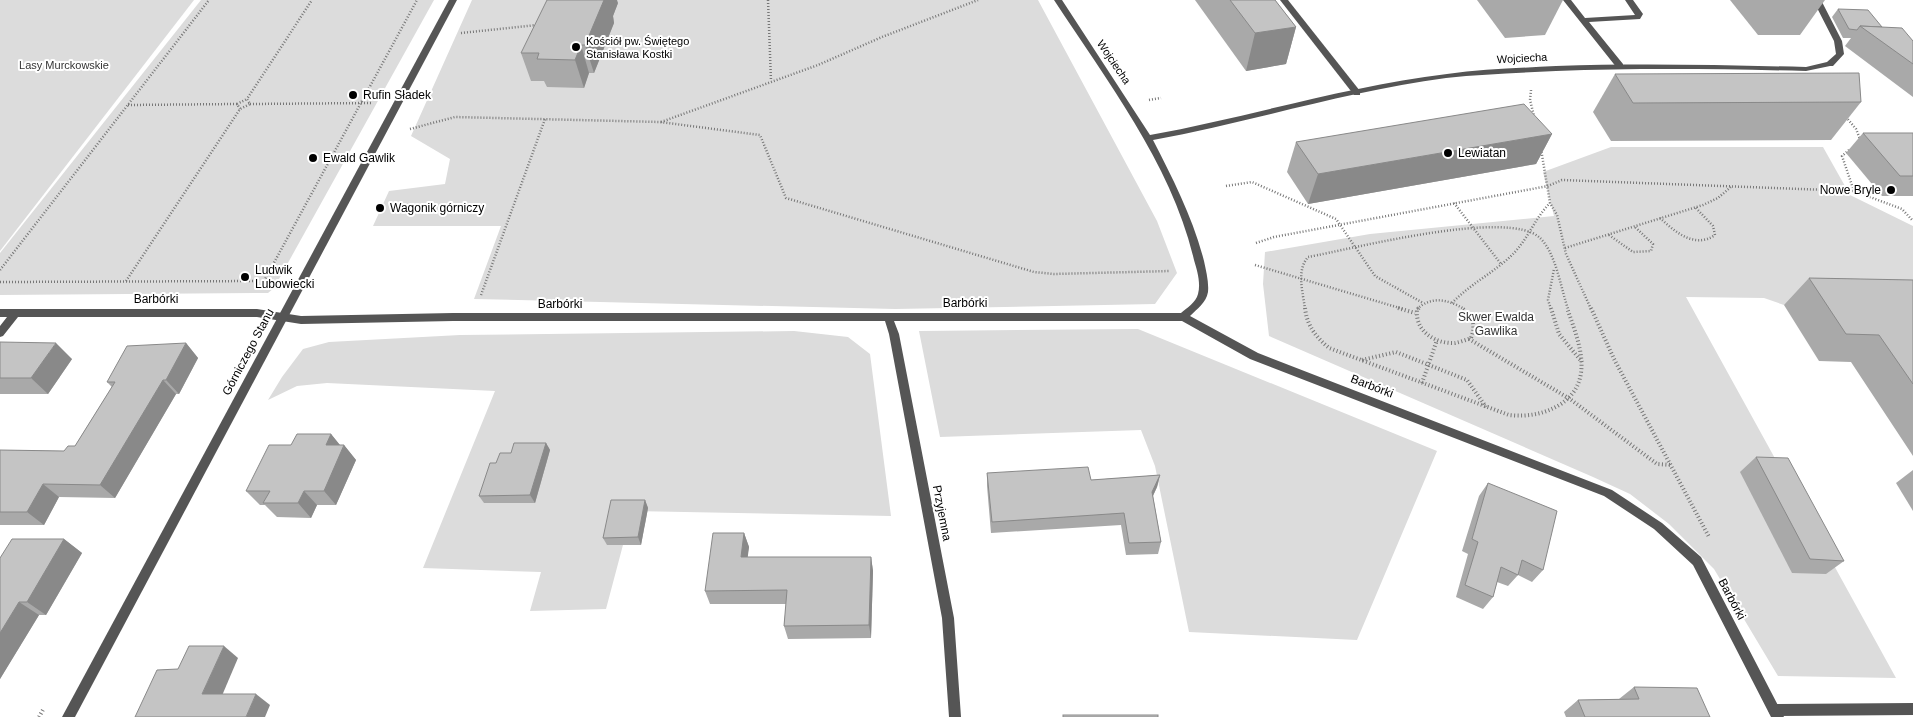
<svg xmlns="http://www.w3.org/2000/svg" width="1913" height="717" viewBox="0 0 1913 717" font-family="Arial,sans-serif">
<rect width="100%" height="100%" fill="#fff"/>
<g fill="#dcdcdc">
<path d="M0 0H194L0 251Z"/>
<path d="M201 0H434L274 288 268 293 0 295V253Z"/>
<path d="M472 0H1038L1157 221 1177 273 1155 304 895 309 474 299 501 226H373L389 191 445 184 450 159 411 136Z"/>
<path d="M1611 147H1823L1850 195 1913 226V308L1784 305 1764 298 1686 297 1896 678 1778 676 1714 569 1669 524 1630 494 1593 477 1269 336 1263 284 1265 252 1370 234 1554 216 1543 172Z"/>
<path d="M1138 329 1437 451 1357 640 1189 632 1155 466 1141 430 940 437 919 331Z"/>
<path d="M794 331 848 337 870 354 891 516 632 511 606 609 530 611 541 572 423 568 495 391 327 383 297 386 268 400 282 377 303 349 329 342 460 335Z"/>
</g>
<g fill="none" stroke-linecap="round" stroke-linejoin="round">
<g stroke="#777" stroke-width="2.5" stroke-dasharray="1 2" stroke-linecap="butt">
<path d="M768 0 771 81"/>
<path d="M461 33 537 25"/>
<path d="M1531 90 1530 100 1534 116"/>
<path d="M1149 100 1161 98"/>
<path d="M237 104 247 99"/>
<path d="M250 104 372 103"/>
<path d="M128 105 237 104 240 109"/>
<path d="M1846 117 1856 129 1860 139"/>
<path d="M661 122 818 65 882 37 978 0"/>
<path d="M410 129 455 117 660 122 760 135 786 198 1034 272 1054 274 1170 271"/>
<path d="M1541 149 1550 203 1557 215 1566 254 1591 309"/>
<path d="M1849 150 1842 156 1854 191 1902 209 1913 221"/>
<path d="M1226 186 1252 182 1336 219 1375 276 1423 303"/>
<path d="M1454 203 1501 264"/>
<path d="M1660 218C1675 232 1695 249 1715 235L1713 226 1695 207"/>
<path d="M1609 235 1633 252 1651 251 1653 244 1635 227"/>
<path d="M1256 243 1274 237 1548 186 1562 180 1854 191"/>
<path d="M1565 248 1703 205 1718 198 1732 186"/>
<path d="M1255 265 1403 309"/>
<path d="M0 270 209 0"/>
<path d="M126 281 240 109 250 104 247 99 312 0"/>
<path d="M0 282 264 281 417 0"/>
<path d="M481 295 545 119"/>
<path d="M1452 303C1470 284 1495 272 1513 254 1528 239 1535 218 1550 203"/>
<path d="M1305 309C1303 292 1296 271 1308 257 1352 249 1509 208 1540 238 1556 253 1561 289 1568 309"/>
<path d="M1417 309C1431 296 1448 299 1464 309"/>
<path d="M1551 309 1548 300 1554 269"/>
</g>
<g stroke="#777" stroke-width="4" stroke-dasharray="1 2.5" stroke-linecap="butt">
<path d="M1305 308C1307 326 1316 337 1329 348L1509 415C1528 417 1545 414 1561 404 1596 380 1578 340 1567 308"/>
<path d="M1398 308 1415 313"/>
<path d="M1419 308 1417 310C1415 331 1435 344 1455 343 1460 342 1466 340 1471 338 1476 325 1473 317 1462 308"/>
<path d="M1551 308 1559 334 1582 362"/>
<path d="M1591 308 1614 359 1709 537"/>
<path d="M1469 339 1570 399 1657 464 1671 465"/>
<path d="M1362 360 1396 352 1467 380 1486 407"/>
<path d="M1422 383 1437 340"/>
<path d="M39 717 44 708"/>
</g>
<g fill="#555" fill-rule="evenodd">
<path d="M1280 0H1288L1360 91V95H1354Z"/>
<path d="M1563 0H1571L1585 18 1635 15 1625 0H1633L1643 14 1640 19 1589 22 1623 64V68H1617Z"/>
<path d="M1913 703V715L1774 716 1770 714 1768 710 1770 706 1774 704Z"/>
</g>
<path fill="#555" fill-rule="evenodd" d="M1054 0H1062L1150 135C1249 117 1347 86 1447 74 1483 69 1520 68 1556 66 1639 63 1723 65 1806 67L1827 62 1836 54 1834 41 1813 0H1821L1842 41 1844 54 1833 66H1830L1806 71C1723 69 1639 68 1556 71 1519 73 1483 74 1446 78 1347 91 1251 122 1153 140 1173 179 1193 218 1204 261 1206 271 1209 282 1208 292 1206 303 1197 309 1190 316L1258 353 1612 490 1662 523 1701 557 1784 717H1771L1693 565 1654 529 1604 496 1250 359 1182 321H894L899 334 954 618 961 717H949L942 618 889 334 885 321H453L301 324 257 317H18L3 336 0 337V326L7 317H0V309H257L301 316 453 313H1181C1187 308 1196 302 1198 294 1201 283 1197 270 1194 260 1172 165 1107 81 1054 0Z"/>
<path fill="#555" fill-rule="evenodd" d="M449 0H457L75 717H62Z"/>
</g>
<g fill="#a9a9a9">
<path d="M1195 0H1275L1296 27 1286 64 1246 71Z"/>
<path d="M1477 0H1563L1545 35 1505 38Z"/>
<path d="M1730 0H1825L1800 35H1758Z"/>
<path d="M618 3 613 16 614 23 594 73H589L584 88 547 87 544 81H531L521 53Z"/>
<path d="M1838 9 1882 27 1913 41V97L1845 46 1851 38H1843L1832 17Z"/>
<path d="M1615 74 1861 102 1831 140 1611 141 1593 112Z"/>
<path d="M1863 133H1913V196H1882L1846 153Z"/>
<path d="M1552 134 1536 164 1308 204 1287 172 1296 142Z"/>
<path d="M1809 278 1913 280V456L1851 362 1819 361 1784 305Z"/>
<path d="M0 342 72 359 48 394H0Z"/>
<path d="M186 343 198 358 179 394H176L115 498 59 497 44 525H0V450L64 451 75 446 112 387 107 382Z"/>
<path d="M331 434 340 445H344L356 460 336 505H317L311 518 277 517 265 505H260L246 491 291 445Z"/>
<path d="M546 443 550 450 535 503H484L479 496 496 463 511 453Z"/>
<path d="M1756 457 1844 561 1826 574 1792 573 1740 472Z"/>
<path d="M1913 470V511L1896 483Z"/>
<path d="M987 473 1091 480 1160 475 1157 487 1153 496 1161 542 1158 554 1126 555 1121 525 991 533 987 486Z"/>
<path d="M1488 483 1543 570 1532 582 1518 575 1508 586 1497 582 1493 597 1483 609 1456 597 1468 554 1462 551 1479 496Z"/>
<path d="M645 500 648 508 641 545H607L603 538Z"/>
<path d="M744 533 749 547 747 557H871L873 571 871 638 788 639 784 626 786 604H710L705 591Z"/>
<path d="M64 539 82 553 46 615H39L0 679V558Z"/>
<path d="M1634 687 1710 717H1566L1564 712 1578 700 1619 699Z"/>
</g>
<g fill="#898989">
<path d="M603 0H617L618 3 613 16 614 23 594 73 585 45Z"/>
<path d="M1296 27 1286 64 1246 71 1255 33Z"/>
<path d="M581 45 589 73 584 88 575 60Z"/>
<path d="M1552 134 1536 164 1308 204 1318 174Z"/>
<path d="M56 343 72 359 48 394 31 378Z"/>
<path d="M186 343 198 358 179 394 166 380Z"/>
<path d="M163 380 176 394 115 498 100 485Z"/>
<path d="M331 434 343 449 344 445 356 460 336 505 324 491 326 445Z"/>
<path d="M546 443 550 450 535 503 530 495Z"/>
<path d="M1160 475 1157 487 1149 504 1152 492Z"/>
<path d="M43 484 59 497 44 525 27 512Z"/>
<path d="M304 491 317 505 311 518 298 503Z"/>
<path d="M645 500 648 508 641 545 638 537Z"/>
<path d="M744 533 749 547 746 571 741 557Z"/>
<path d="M64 539 82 553 46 615 27 602Z"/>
<path d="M871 557 873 571 871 638 869 625Z"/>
<path d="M19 602 39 615 0 679V633Z"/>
<path d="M224 646 238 658 218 705 202 694Z"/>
<path d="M256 694 270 705 265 717H246Z"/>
</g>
<g fill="#c4c4c4" stroke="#898989">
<path d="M547 0H604L585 45H581L575 60 537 59 539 53H521Z"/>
<path d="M1230 0H1275L1296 27 1255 33Z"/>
<path d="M1838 9 1868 10 1882 27 1860 26 1857 30 1849 29Z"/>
<path d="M1860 26 1902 28 1913 41V64Z"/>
<path d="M1859 73 1861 102 1633 103 1615 74Z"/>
<path d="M1524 104 1552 134 1318 174 1296 142Z"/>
<path d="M1863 133H1913V176H1900Z"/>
<path d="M1809 278 1913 280V384L1879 335 1846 334Z"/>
<path d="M0 342 56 343 31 378H0Z"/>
<path d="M186 343 166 380H163L100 485 43 484 27 512H0V450L64 451 68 446H75L115 382H107L127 346Z"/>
<path d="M297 434H331L326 445H344L324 491H304L298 503H263L270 491H246L269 445H291Z"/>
<path d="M514 443H546L530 495 479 496 490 463H496L500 453H511Z"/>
<path d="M1756 457 1788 458 1844 561 1810 559Z"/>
<path d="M1088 467 1091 480 1160 475 1152 492 1161 542 1129 543 1124 513 992 522 987 473Z"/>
<path d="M1488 483 1557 511 1543 570 1522 560 1518 575 1501 567 1493 597 1465 585 1478 542 1472 539Z"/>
<path d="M611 500H645L638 537 603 538Z"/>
<path d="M713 533H744L741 557H871L869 625 784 626 787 590 705 591Z"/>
<path d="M12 539H64L27 602H19L0 633V558Z"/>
<path d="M189 646H224L202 694H256L246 717H135L157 670 178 669Z"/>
<path d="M1634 687 1697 688 1710 717H1585L1578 700 1639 699Z"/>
<rect x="1063" y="715" width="95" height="2"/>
</g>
<g fill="#000" stroke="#fff" stroke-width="2">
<circle cx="576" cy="47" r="5"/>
<circle cx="353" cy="95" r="5"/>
<circle cx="1448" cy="153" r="5"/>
<circle cx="313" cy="158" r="5"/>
<circle cx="1891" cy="190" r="5"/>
<circle cx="380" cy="208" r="5"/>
<circle cx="245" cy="277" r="5"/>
</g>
<g text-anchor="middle" stroke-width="4" stroke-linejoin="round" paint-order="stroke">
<g font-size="11" fill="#000" stroke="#fff" text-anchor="start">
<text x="586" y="45">Kościół pw. Świętego<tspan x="586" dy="13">Stanisława Kostki</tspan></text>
</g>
<g font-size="11" fill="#000" stroke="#fff">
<text transform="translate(1522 58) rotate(-3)" y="4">Wojciecha</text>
<text transform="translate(1114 62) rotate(56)" y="4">Wojciecha</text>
</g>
<g font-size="11" fill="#333" stroke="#fff">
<text x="64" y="69">Lasy Murckowskie</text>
</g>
<g font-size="12" fill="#000" stroke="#fff" text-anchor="start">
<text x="363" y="99">Rufin Sładek</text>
<text x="1458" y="157">Lewiatan</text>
<text x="323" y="162">Ewald Gawlik</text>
<text x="1881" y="194" text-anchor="end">Nowe Bryle</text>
<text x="390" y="212">Wagonik górniczy</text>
<text x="255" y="274">Ludwik<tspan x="255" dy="14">Lubowiecki</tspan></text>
</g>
<g font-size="12" fill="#000" stroke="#fff">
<text x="156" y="303">Barbórki</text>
<text x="965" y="307">Barbórki</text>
<text x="560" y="308">Barbórki</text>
<text transform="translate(248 352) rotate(-62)" y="4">Górniczego Stanu</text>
<text transform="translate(1372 386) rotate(21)" y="4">Barbórki</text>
<text transform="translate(942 513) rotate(79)" y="4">Przyjemna</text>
<text transform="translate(1732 599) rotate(62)" y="4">Barbórki</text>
</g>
<g font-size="12" fill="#333" stroke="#fff">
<text x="1496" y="321">Skwer Ewalda<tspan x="1496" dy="14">Gawlika</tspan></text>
</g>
</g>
</svg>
